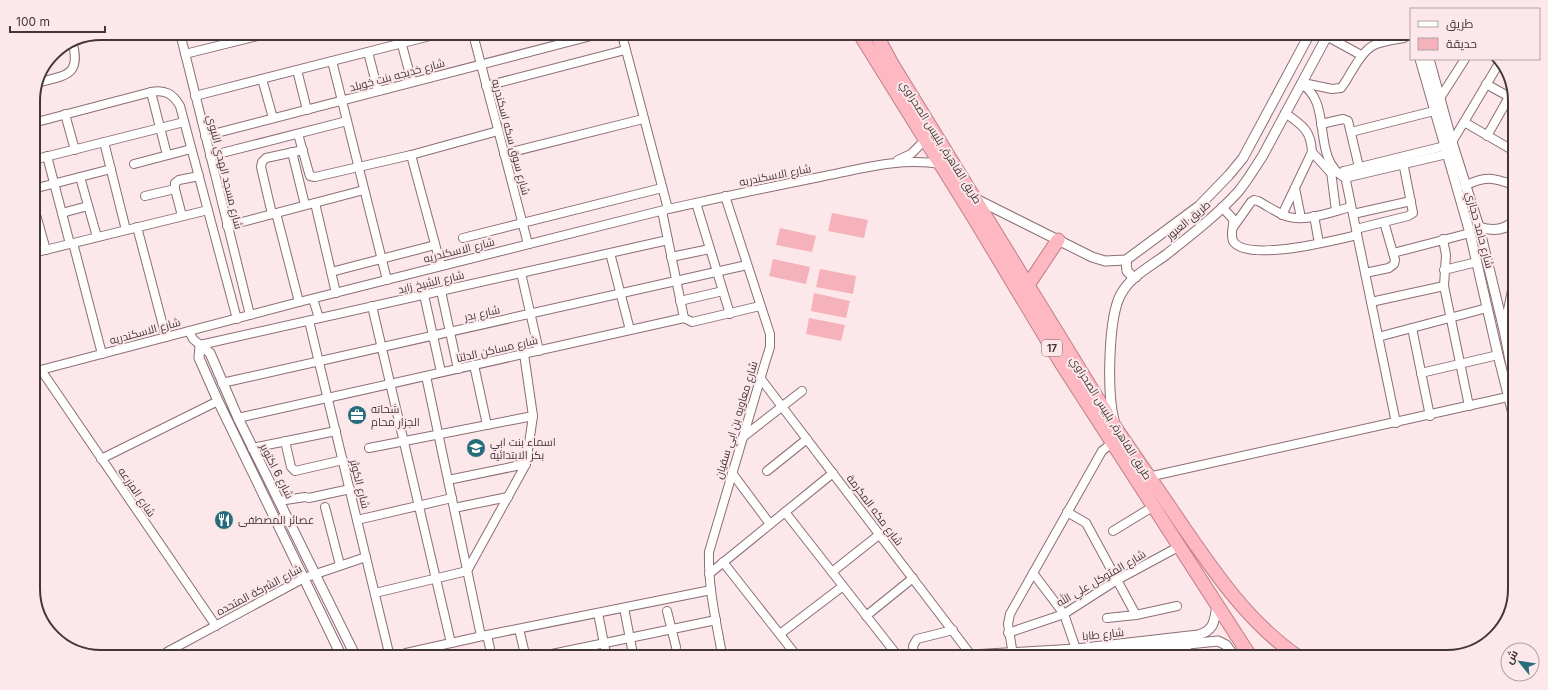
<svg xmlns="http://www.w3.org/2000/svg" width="1548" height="690" viewBox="0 0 1548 690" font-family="Inter,Cairo,sans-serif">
<rect width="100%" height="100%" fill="#fce8ea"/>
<g fill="#f5b2bb">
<path d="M832 213 868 220 864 238 828 231Z"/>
<path d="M780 228 816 236 812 252 776 245Z"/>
<path d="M773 259 810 267 806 284 769 276Z"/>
<path d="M820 269 856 276 853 294 816 287Z"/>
<path d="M814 293 850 301 846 318 811 311Z"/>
<path d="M809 318 845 325 841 341 806 334Z"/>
</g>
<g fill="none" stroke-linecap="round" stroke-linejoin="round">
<defs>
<g id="minor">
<path d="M180 33 250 315"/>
<path d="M399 34 412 82"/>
<path d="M473 34 528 244"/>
<path d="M622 35 668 209"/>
<path d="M1330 38 1361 55"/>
<path d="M368 52 378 91"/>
<path d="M185 54 266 34"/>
<path d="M332 61 387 280"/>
<path d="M297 70 307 110"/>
<path d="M262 79 273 118"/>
<path d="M40 82C69 75 81 74 72 40"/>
<path d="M1303 83 1332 89 1341 88C1346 82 1349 75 1353 69 1369 42 1375 43 1404 38"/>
<path d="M1301 84C1334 102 1310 158 1345 178L1447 154"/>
<path d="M1486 84 1515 100"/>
<path d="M486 86 625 50"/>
<path d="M151 92 167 155"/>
<path d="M195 96 434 35"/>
<path d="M1440 98 1465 59"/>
<path d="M65 114 75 150"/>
<path d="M1464 122 1514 151"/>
<path d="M33 123 151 92C165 89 173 94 180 106L237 319"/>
<path d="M1321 124 1343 119 1348 121 1359 167"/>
<path d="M1351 132 1434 111"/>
<path d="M298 134 309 173 310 176 315 177 411 155 498 131"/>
<path d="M205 136 595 35"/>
<path d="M1487 136 1509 97"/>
<path d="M104 142 126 230"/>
<path d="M1452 142 1501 60"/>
<path d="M1509 148 1514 139"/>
<path d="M292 152 305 205"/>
<path d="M1312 152 1331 173"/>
<path d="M504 154 643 119"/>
<path d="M411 155 441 266"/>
<path d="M47 156 70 244"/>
<path d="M210 156 347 121"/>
<path d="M33 160 184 122"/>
<path d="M898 160 911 154 926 139"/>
<path d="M1330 163 1336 211"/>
<path d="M134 164 191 149"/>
<path d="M1344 171 1396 423"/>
<path d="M1341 174 1344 171 1445 146"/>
<path d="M80 177 97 237"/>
<path d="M1465 186C1485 175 1494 178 1514 185"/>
<path d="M1295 188 1301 218"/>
<path d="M33 189 111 169"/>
<path d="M145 196 175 189"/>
<path d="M315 203 336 293"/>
<path d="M696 203 730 314"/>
<path d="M33 204 46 250"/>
<path d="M1222 207 1233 219C1234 226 1230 234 1233 241 1247 263 1335 240 1357 235"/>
<path d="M662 211 684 318"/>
<path d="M62 213 88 206"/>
<path d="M276 213 299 302"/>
<path d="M272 214 261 167 262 162 266 158 303 150"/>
<path d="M1353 214 1411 201"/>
<path d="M1282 215 1312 152C1311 130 1302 125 1285 113"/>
<path d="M182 216 175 189V183L179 180 199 176"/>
<path d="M1314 216 1319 243"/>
<path d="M227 226 364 190"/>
<path d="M1234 226 1251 202 1254 200 1258 201C1268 206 1278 214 1289 217 1306 222 1334 211 1351 207"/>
<path d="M137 227 166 337"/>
<path d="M1356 229 1408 216 1413 213 1402 157"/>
<path d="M463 238 662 188"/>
<path d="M1443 239 1446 255 1444 286 1469 406"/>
<path d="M73 243 102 354"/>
<path d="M33 253 208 210"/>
<path d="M610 253 630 330"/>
<path d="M1393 253 1470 233"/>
<path d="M671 257 710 249"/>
<path d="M1444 270 1477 262"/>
<path d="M331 272 435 245"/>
<path d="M521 273 539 351"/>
<path d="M1365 273 1389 268 1394 264 1395 260 1384 222"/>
<path d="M441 291 458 369"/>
<path d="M424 295 441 372"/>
<path d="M313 299 319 318"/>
<path d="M680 301 723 291"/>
<path d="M1371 302 1444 286"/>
<path d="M372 306 451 643"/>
<path d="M309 321 389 653"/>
<path d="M1412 328 1430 416"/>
<path d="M189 331 193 339 200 345 668 240"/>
<path d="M1378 337 1487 308"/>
<path d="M474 365 487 425"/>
<path d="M41 370 216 626"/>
<path d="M33 372 299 302 668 209C719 198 769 187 820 177 860 169 900 157 941 164"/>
<path d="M1421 373 1498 355"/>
<path d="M426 376 481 636"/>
<path d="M761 379 971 655"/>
<path d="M222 383 747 265"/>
<path d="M238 418 684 318 692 322 760 306"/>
<path d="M743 437 802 391"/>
<path d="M285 441 291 467 295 471 343 460"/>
<path d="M252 448 336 431"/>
<path d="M369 448 533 416"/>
<path d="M101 459 218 401"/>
<path d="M767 471 807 439"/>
<path d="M732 473 770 524"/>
<path d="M1148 477 1512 396"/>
<path d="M448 480 526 464"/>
<path d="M279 501 305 497 309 498 350 489"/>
<path d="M325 507 340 565"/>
<path d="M454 508 508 497"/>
<path d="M785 512 897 655"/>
<path d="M1067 512 1086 523 1136 615"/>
<path d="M357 520 452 498"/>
<path d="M1113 531 1154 506"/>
<path d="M723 562 796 655"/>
<path d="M832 572 880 534"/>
<path d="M1033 573 1064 614 1076 649"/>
<path d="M709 574 833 473"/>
<path d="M375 593 467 571 526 464 533 416 524 354"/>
<path d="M624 608 633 654"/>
<path d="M667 611 676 647"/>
<path d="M598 613 606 654"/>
<path d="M866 616 913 578"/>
<path d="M1107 618 1136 615 1177 606"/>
<path d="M519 629 525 654"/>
<path d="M1008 633 1064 614 1117 580 1180 546"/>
<path d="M780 634 843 586"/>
<path d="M487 635 491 653"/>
<path d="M1186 645 1188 656"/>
<path d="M167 652 304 578 366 557"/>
<path d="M406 653 487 635 711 590"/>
<path d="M552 654 716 620"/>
<path d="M722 654C716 621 708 587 709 552L765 363 770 347V334L725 196"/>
<path d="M914 655 913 646 917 639 953 630"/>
<path d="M1013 655 1008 624 1010 614 1102 451 1107 447 1114 443"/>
</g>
<g id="tertiary">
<path d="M1420 59 1470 233 1498 355 1512 410"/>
<path d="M1429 59 1452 142 1479 227 1504 330 1512 370"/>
<path d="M976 199 1092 257 1105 261 1126 260 1199 206 1229 175 1243 158 1308 37"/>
<path d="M1479 227C1491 231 1504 231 1514 221"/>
<path d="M1126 260 1127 271 1132 276 1136 277"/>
<path d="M1505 327 1513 288"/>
<path d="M1114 420C1107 393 1108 317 1121 294 1131 276 1151 266 1167 254 1191 235 1217 215 1238 192 1247 181 1254 169 1262 157L1326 38"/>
<path d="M340 653 218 401 199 358 200 345 210 353 238 418 354 653"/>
<path d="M971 655 1076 649 1198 635C1215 630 1214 621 1217 606"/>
<path d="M1069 656 1218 641 1226 645 1234 656"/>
</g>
<g id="trunk">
<path d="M861 36 974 218 1061 363 1250 656"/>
<path d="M877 36 892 64 1115 427C1137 460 1160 492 1182 525 1215 573 1248 622 1297 656"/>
<path d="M1028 285 1058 240"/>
</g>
</defs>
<use href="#minor" stroke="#8b6e72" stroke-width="10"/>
<use href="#tertiary" stroke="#8b6e72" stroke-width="11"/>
<use href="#trunk" stroke="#bd7f88" stroke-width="15"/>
<use href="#minor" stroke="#fff" stroke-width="8"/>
<use href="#tertiary" stroke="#fff" stroke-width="9"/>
<use href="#trunk" stroke="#feb8c2" stroke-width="13"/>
</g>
<defs>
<symbol id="office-disc" viewBox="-11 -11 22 22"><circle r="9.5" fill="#276c7c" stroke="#fce8ea"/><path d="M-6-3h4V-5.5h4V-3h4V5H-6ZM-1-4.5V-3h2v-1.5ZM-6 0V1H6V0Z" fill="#fff"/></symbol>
<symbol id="school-disc" viewBox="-11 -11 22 22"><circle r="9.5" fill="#276c7c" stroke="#fce8ea"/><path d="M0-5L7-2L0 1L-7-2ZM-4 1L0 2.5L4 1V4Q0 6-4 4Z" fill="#fff"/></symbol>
<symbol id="restaurant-disc" viewBox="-11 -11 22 22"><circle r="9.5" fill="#276c7c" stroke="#fce8ea"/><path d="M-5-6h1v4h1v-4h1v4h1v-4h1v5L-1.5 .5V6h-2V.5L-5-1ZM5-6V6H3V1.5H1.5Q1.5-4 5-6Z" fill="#fff"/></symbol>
</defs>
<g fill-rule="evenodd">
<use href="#office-disc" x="346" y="404" width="22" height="22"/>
<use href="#school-disc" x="465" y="437" width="22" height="22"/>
<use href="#restaurant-disc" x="213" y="509" width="22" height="22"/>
</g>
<g text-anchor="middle" stroke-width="4" stroke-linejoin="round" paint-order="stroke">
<rect fill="#fce8ea" stroke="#7a6b6d" stroke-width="1" x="1042" y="340" width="20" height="16" rx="3"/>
<g font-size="10" font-weight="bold" fill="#433638">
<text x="1052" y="352">17</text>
</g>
<g font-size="11" fill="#433638" stroke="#fce8ea">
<text transform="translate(397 75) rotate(-15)" y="4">شارع خديجه بنت خويلد</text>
<text transform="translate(511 137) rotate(75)" y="4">شارع سوق سكه اسكندريه</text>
<text transform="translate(941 142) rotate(58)" y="4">طريق القاهرة, بلبيس الصحراوي</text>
<text transform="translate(225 172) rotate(76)" y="4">شارع مسجد الهدي النبوي</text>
<text transform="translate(775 175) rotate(-11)" y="4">شارع الاسكندريه</text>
<text transform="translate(1188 220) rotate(-40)" y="4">طريق العبور</text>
<text transform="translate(1480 230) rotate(75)" y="4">شارع حامد حجازي</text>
<text transform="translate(459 250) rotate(-14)" y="4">شارع الاسكندريه</text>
<text transform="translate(431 282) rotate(-13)" y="4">شارع الشيخ زايد</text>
<text transform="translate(482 313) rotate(-13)" y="4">شارع بدر</text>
<text transform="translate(145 331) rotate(-15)" y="4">شارع الاسكندريه</text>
<text transform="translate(497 349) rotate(-13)" y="4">شارع مساكن الدلتا</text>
<text transform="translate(1111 418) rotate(58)" y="4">طريق القاهرة, بلبيس الصحراوي</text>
<text transform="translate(736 420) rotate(-73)" y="4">شارع معاويه بن ابي سفيان</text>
<text transform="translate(277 471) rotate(63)" y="4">شارع 6 اكتوبر</text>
<text transform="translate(360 484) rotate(76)" y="4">شارع الكوثر</text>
<text transform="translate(137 492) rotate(56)" y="4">شارع المزرعه</text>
<text transform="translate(875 510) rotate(53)" y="4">شارع مكه المكرمة</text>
<text transform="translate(1101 578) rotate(-30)" y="4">شارع المتوكل علي الله</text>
<text transform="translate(259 590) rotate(-28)" y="4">شارع الشركة المتحده</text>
<text transform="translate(1103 634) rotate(-6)" y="4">شارع طابا</text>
</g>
<g font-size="11" fill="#433638" stroke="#fce8ea" text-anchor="start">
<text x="371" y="413">شحاته<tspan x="371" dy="13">الجزار محام</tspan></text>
<text x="490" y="446">اسماء بنت ابي<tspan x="490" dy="13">بكر الابتدائيه</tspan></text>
<text x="238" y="524">عصائر المصطفى</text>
</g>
</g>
<path d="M0 0H1548V690H0ZM101 40H1447A61 61 0 0 1 1508 101V589A61 61 0 0 1 1447 650H101A61 61 0 0 1 40 589V101A61 61 0 0 1 101 40Z" fill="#fce8ea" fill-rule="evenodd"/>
<path fill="none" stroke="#433638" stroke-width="2" d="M101 40H1447A61 61 0 0 1 1508 101V589A61 61 0 0 1 1447 650H101A61 61 0 0 1 40 589V101A61 61 0 0 1 101 40Z"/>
<rect x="1410" y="8" width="130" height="52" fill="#fce8ea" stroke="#b2a1a3"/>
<rect x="1418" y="21" width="20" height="6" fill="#ffffff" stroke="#b2a1a3"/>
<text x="1446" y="28" font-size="12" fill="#433638">طريق</text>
<rect x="1418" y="38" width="20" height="12" fill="#f5b2bb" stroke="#b2a1a3"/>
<text x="1446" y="48" font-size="12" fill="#433638">حديقة</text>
<g transform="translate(1520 662) rotate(300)"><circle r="19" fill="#fce8ea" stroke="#b2a1a3"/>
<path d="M0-3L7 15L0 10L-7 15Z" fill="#276c7c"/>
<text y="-6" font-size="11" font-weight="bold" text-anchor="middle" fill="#433638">ش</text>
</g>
<path d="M10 26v6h95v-6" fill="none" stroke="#433638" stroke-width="2"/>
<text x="16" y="26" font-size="12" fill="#433638" stroke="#fce8ea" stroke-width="3" paint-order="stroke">100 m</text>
</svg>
